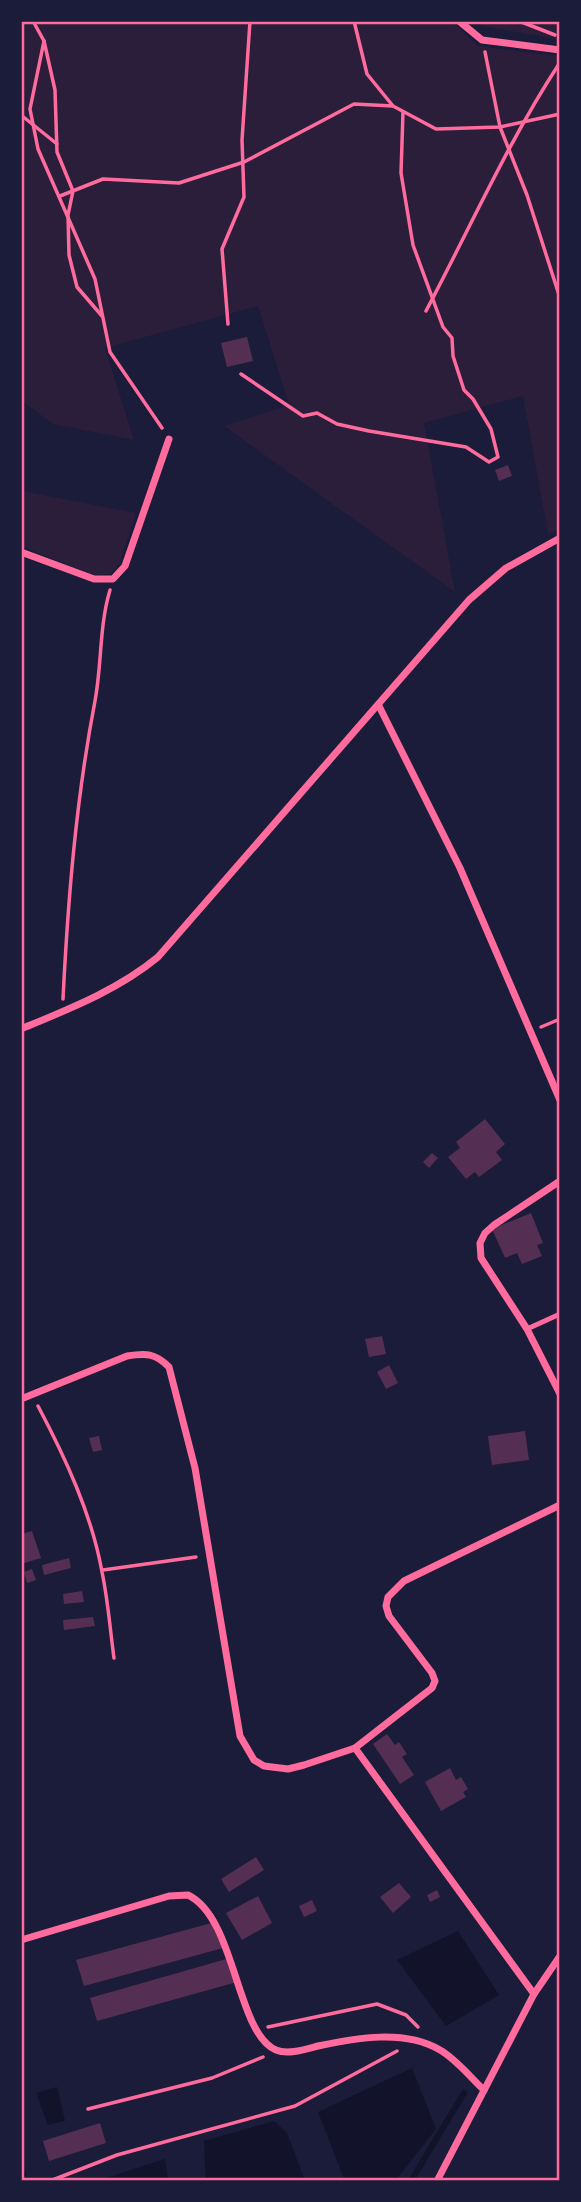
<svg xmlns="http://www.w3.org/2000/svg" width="581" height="2202" viewBox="0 0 581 2202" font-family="Commissioner,sans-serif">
<rect width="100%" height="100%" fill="#1b1b3a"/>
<g fill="#2a1e3b">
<path d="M21 21H452L478 46 560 56V529L548 534 523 396 424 423 455 592 224 426 289 405 258 306 105 348 134 440 53 424 21 400Z"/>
<path d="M478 21H560V40L483 26Z"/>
<path d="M22 491 136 513 120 562 111 574 93 575 21 546Z"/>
</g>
<g fill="#12122b">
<path d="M458 1931 499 1995 446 2026 397 1960Z"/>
<path d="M412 2068 436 2129 395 2181H345L318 2112Z"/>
<path d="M57 2087 65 2121 48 2125 36 2093Z"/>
<path d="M274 2121 287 2133 305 2181H206L204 2141Z"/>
<path d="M165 2159 168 2181H97Z"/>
</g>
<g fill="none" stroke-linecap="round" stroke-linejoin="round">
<g stroke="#12122b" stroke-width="6">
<path d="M21 2175 23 2174"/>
<path d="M411 2181 464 2093"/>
</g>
</g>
<g fill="#542f53">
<path d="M247 337 253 361 227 367 221 343Z"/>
<path d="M508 465 512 476 499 481 495 470Z"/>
<path d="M485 1119 505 1144 496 1152 502 1160 479 1177 475 1172 466 1179 448 1157 460 1148 456 1142Z"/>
<path d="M432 1153 438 1158 429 1168 423 1162Z"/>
<path d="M531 1213 543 1243 537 1245 542 1256 522 1264 517 1253 505 1258 492 1229Z"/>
<path d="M382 1336 386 1354 369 1357 365 1339Z"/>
<path d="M389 1365 398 1383 386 1389 377 1372Z"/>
<path d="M525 1431 529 1460 492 1465 488 1436Z"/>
<path d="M99 1436 102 1450 93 1452 89 1438Z"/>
<path d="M32 1531 41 1558 21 1564V1534Z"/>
<path d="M69 1558 71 1568 44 1575 42 1565Z"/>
<path d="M32 1569 36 1580 27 1583 24 1572Z"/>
<path d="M82 1591 84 1602 64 1604 63 1594Z"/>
<path d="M93 1617 95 1626 64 1630 63 1620Z"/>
<path d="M387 1734 395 1745 399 1742 407 1754 402 1757 414 1775 400 1784 373 1744Z"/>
<path d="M450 1768 456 1780 461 1777 468 1789 463 1792 466 1797 441 1811 425 1782Z"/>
<path d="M256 1857 264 1870 229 1892 221 1879Z"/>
<path d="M399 1883 411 1897 393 1913 380 1897Z"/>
<path d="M437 1890 440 1897 430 1902 427 1895Z"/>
<path d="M258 1896 272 1923 242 1940 226 1913Z"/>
<path d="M312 1900 317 1911 304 1917 299 1906Z"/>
<path d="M215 1922 223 1948 84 1986 76 1960Z"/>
<path d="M230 1958 237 1982 97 2021 90 1998Z"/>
<path d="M100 2123 106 2143 49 2161 43 2141Z"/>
</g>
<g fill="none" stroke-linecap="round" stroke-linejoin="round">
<g stroke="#ff6b9d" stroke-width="3.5">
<path d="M33 21 44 41 55 90 57 152 73 191 68 215 69 255 77 287 102 316"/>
<path d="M354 21 367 74 393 106"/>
<path d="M519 21 555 35"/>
<path d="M44 41 30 109 38 149 95 279 110 352 162 428"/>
<path d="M485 52 500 127 527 195 560 298"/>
<path d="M21 115 57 144"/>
<path d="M60 196 103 179 179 183 244 162 354 104 393 106 436 129 500 127 560 114"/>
<path d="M426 311C470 228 508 142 559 64"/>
<path d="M228 324 222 249 244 197 242 140 250 21"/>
<path d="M241 374 303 416 317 413 337 424 369 431 466 447 489 462 498 457 491 429 473 399 464 390 453 356 452 338 443 327 413 245 401 173 403 112"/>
<path d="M63 999C68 899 76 800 95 701 102 664 99 627 110 590"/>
<path d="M541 1027 560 1019"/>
<path d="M38 1406C65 1457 92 1515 102 1572 108 1600 110 1629 114 1658"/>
<path d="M103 1570 196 1557"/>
<path d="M268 2027 377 2004 406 2015 418 2027"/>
<path d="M88 2109 212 2078 263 2057"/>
<path d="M50 2181 117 2155 295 2106 397 2051"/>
</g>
<path stroke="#ff6b9d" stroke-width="5" d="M527 1329 560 1314"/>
<g stroke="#ff6b9d" stroke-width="7">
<path d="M459 21 482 40 560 50"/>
<path d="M21 552 94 579H113L125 566 169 439"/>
<path d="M379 706 460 868 560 1100"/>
<path d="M21 1029C69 1009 118 990 158 957L469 600 506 568 560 538"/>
<path d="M560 1181 494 1225 485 1233 480 1243 481 1258 527 1329 560 1394"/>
<path d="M21 1399 127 1356C146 1353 155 1353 169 1367L195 1468 240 1736 254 1760 264 1766 288 1769 304 1765 355 1748 432 1688 435 1681 432 1673 389 1616 386 1606 388 1597 404 1581 560 1505"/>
<path d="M355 1748 534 1994 437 2181"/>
<path d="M21 1940 169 1896 188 1895C236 1918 236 2033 276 2050 288 2055 306 2049 318 2046 356 2038 404 2029 440 2050 456 2059 470 2077 484 2090"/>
<path d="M534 1994 560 1956"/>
</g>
</g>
<rect width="581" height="2202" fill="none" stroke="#1b1b3a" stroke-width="46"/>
<rect x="23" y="23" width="535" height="2156" fill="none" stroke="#ff6b9d" stroke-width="2.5"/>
</svg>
